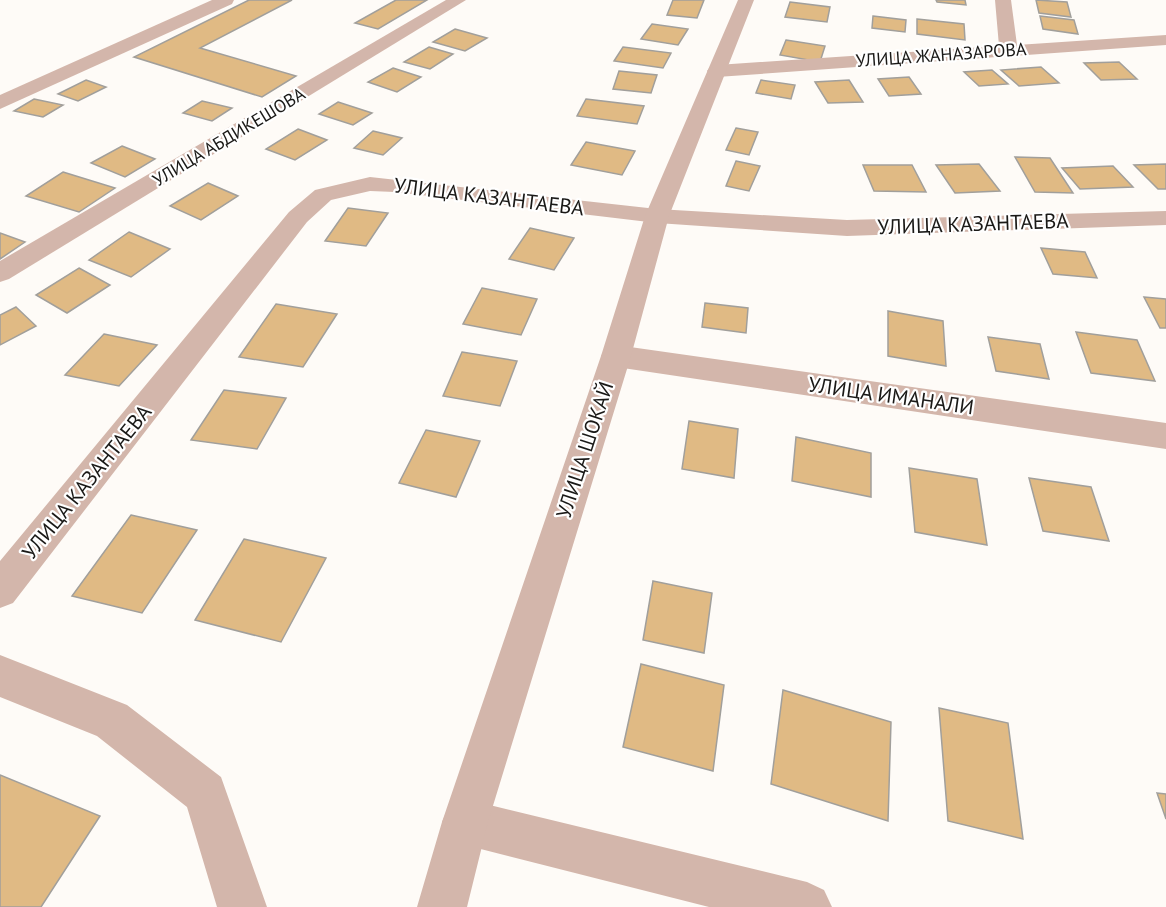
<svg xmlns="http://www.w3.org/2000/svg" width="1166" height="907" viewBox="0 0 1166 907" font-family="'PT Sans',sans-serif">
<rect width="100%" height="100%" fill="#fefbf7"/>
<g fill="#e0ba84" stroke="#a19f9b" stroke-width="1.5">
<path d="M249 0H292L200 48 296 76 262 97 134 57Z"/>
<path d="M396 0H427L378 29 355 23Z"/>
<path d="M673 0H704L697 18 667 15Z"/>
<path d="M936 0H965L966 5 937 2Z"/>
<path d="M1036 0 1067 2 1071 17 1039 13Z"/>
<path d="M790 2 830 7 827 22 785 17Z"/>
<path d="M873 16 906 20 905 32 872 28Z"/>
<path d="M1040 16 1074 20 1078 34 1043 29Z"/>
<path d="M917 19 964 24 965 40 917 34Z"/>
<path d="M652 24 688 29 678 45 641 39Z"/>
<path d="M455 29 487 38 465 51 433 42Z"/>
<path d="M786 40 825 46 820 62 780 55Z"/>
<path d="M429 47 453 54 430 69 404 62Z"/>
<path d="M623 47 671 53 663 68 614 61Z"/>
<path d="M1119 62 1137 79 1101 80 1084 63Z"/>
<path d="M1041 67 1059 83 1019 86 1001 70Z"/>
<path d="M393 68 421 77 397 92 368 82Z"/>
<path d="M992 70 1008 84 979 86 964 72Z"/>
<path d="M619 71 657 75 651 93 613 89Z"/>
<path d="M909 77 921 94 889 96 878 79Z"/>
<path d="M86 80 106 87 78 101 58 94Z"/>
<path d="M761 80 795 85 791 99 756 93Z"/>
<path d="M849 80 863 102 828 103 815 82Z"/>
<path d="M34 99 63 105 43 117 14 111Z"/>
<path d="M586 99 644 106 637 124 577 116Z"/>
<path d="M202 101 232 108 212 121 183 113Z"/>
<path d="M338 102 372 113 353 125 319 114Z"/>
<path d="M736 128 758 132 749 155 726 150Z"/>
<path d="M298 129 327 140 295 160 266 149Z"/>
<path d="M373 131 402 138 383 155 354 148Z"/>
<path d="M586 142 635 151 622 175 571 165Z"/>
<path d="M122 146 155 159 125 177 91 163Z"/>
<path d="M1015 157 1050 158 1073 193 1035 192Z"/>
<path d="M736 161 760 166 749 191 726 186Z"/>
<path d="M979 164 1000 191 955 193 936 165Z"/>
<path d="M1166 164V189H1158L1134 165Z"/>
<path d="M863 165H912L926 192 874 191Z"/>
<path d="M1113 166 1133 187 1080 189 1062 168Z"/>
<path d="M63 172 115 188 79 212 26 196Z"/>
<path d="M208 183 238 196 201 220 170 206Z"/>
<path d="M348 208 388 213 366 246 325 241Z"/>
<path d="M530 228 574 238 554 270 509 259Z"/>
<path d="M129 232 170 249 131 277 89 260Z"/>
<path d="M0 233 25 242 0 259Z"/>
<path d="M1041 248 1085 252 1097 278 1053 274Z"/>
<path d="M79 268 110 285 67 313 36 295Z"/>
<path d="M482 288 537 299 521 335 463 324Z"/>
<path d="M1144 297 1166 299V328H1160Z"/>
<path d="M705 303 748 308 746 333 702 327Z"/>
<path d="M276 304 337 314 303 367 239 357Z"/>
<path d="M16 307 36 326 0 345V315Z"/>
<path d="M888 311 943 321 946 366 888 356Z"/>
<path d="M1076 332 1137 340 1155 381 1091 373Z"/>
<path d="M104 334 157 345 119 386 65 375Z"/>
<path d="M988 337 1040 344 1049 379 996 371Z"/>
<path d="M462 352 517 361 500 406 443 396Z"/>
<path d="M224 390 286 398 257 449 191 440Z"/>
<path d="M689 421 738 429 734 478 682 469Z"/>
<path d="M426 430 480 441 456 497 399 483Z"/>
<path d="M796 437 871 453V497L792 481Z"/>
<path d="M909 468 977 479 987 545 915 532Z"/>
<path d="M1029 478 1091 487 1109 541 1043 531Z"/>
<path d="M131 515 197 530 142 613 72 596Z"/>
<path d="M244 539 326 558 281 642 195 620Z"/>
<path d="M653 581 712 593 704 653 643 640Z"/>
<path d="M641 664 724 685 713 771 623 747Z"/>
<path d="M783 690 891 722 888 821 771 784Z"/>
<path d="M939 708 1008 723 1023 839 948 821Z"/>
<path d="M0 775 100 816 41 907H0Z"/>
<path d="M1157 793 1166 794V819Z"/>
</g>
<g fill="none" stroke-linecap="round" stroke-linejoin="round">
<g fill="#d3b6ab" fill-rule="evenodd">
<path d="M212 0H234L232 4 0 109V95Z"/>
<path d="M446 0H466L9 279 0 282V261Z"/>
<path d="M995 0H1011L1017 45 1166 35V45L717 77 710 75 707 71 710 67 717 65 999 46Z"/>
<path d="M370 177 657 209 847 220 1166 211V225L847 236 657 223 395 192 370 191 331 200 307 222 13 603 0 608V561L289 212 315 190Z"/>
<path d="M616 345 1166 423V449L616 367 606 364 601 356 606 348Z"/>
<path d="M0 655 127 705 221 777 267 907H217L187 807 97 736 0 697Z"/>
<path d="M465 799 807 882 824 890 832 907H709L465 845 449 838 442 822 449 806Z"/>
</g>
<path fill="#d3b6ab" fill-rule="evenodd" d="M738 0H754L669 216 631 356 488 822 467 907H417L442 822 601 356 645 216Z"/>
</g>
<g text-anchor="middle" stroke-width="4.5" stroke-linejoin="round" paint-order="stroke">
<g font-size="18" fill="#1a1917" stroke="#fff">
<text transform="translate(941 55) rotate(-4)" y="6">УЛИЦА ЖАНАЗАРОВА</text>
<text transform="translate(229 137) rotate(-31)" y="6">УЛИЦА АБДИКЕШОВА</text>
</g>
<g font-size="21" fill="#1a1917" stroke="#fff">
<text transform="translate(489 197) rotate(7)" y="7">УЛИЦА КАЗАНТАЕВА</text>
<text transform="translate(973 224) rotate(-2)" y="7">УЛИЦА КАЗАНТАЕВА</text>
<text transform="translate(891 396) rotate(8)" y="7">УЛИЦА ИМАНАЛИ</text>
<text transform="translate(585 450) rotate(-72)" y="7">УЛИЦА ШОКАЙ</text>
<text transform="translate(87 482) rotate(-51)" y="7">УЛИЦА КАЗАНТАЕВА</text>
</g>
</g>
</svg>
